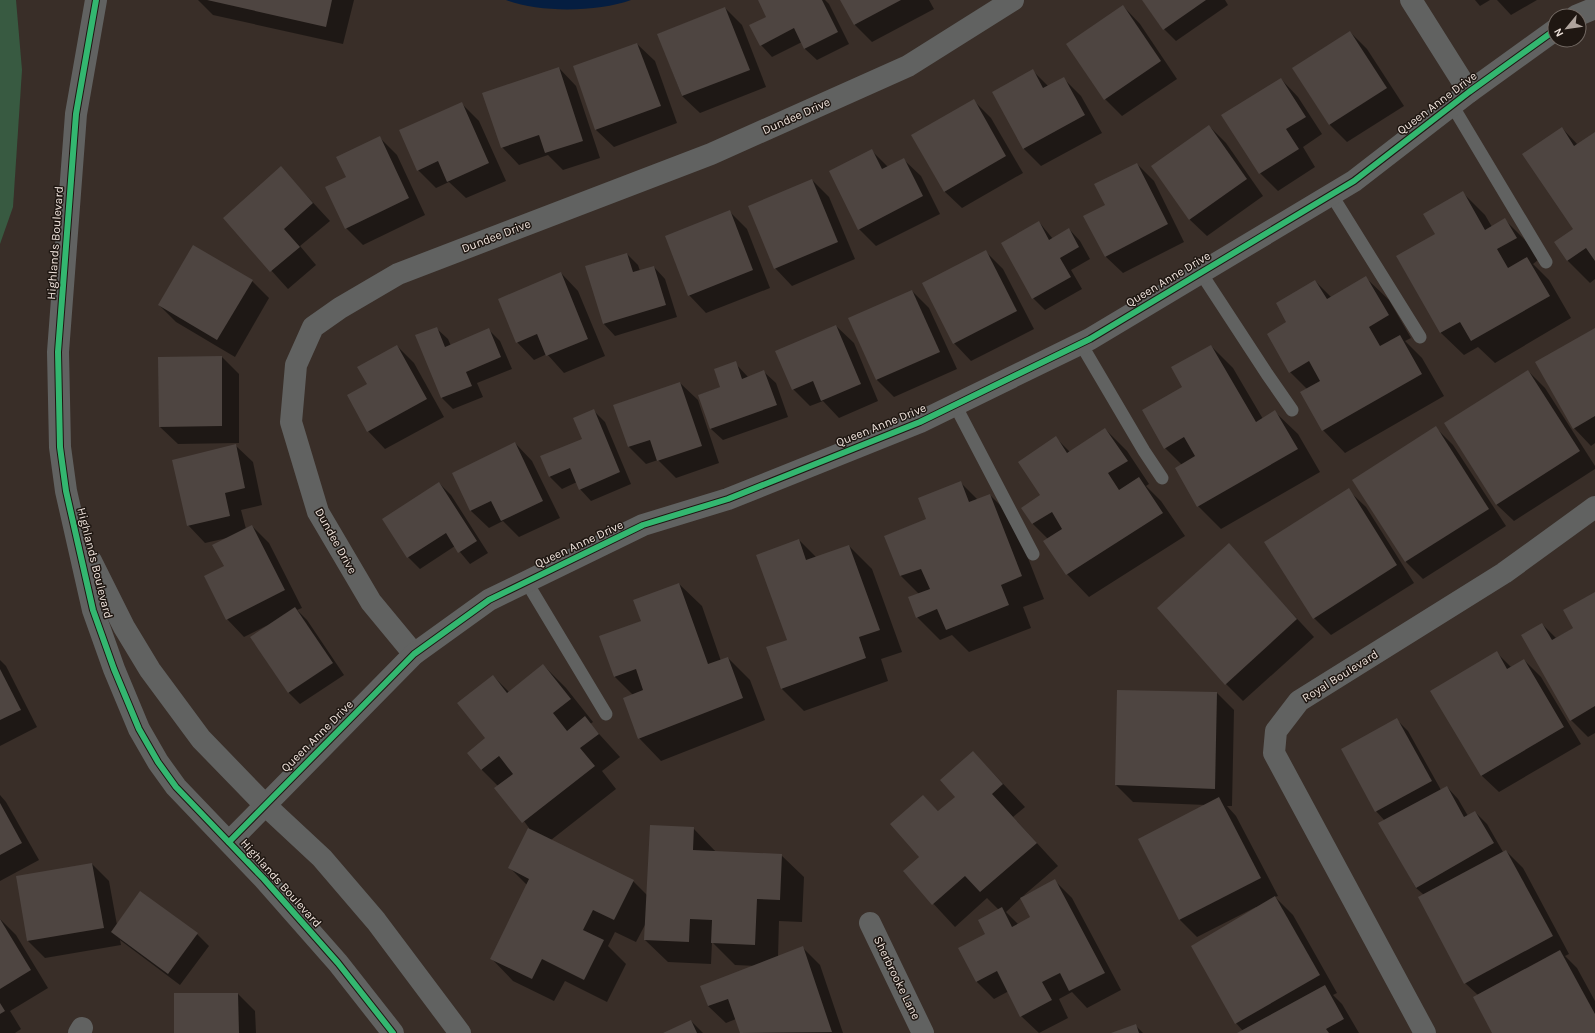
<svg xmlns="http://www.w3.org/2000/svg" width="1595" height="1033" viewBox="0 0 1595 1033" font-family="Karla,sans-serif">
<rect width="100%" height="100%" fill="#392e28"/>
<path fill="#385a41" d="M0 0H16L22 70 13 207 0 244Z"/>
<path fill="#051e41" d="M506 0H631C598 12 539 13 506 0Z"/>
<g fill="#0007" fill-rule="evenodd">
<path d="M198 0H354L343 44 213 15Z"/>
<path d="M759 0H825L829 4 849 44 817 60 805 49 802 42 772 57 761 45 768 17Z"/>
<path d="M842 0H929L934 9 872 42 855 25Z"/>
<path d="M1143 0H1225L1228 5 1176 41 1164 29Z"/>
<path d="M1475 0H1490L1480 6Z"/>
<path d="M1497 0H1537L1511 15Z"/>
<path d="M1123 6 1140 24 1177 79 1122 116 1105 99Z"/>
<path d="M725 8 742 25 766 87 700 113 682 96 658 34Z"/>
<path d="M1350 32 1367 49 1404 106 1347 142 1330 125 1294 68Z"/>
<path d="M637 44 655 61 677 123 614 147 596 130 574 67Z"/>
<path d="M559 68 576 86 600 158 563 170 548 155 519 165 502 147Z"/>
<path d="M1033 71 1049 87 1064 79 1081 96 1102 133 1041 166 1024 149 993 92Z"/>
<path d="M1281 79 1298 97 1322 134 1303 147 1315 167 1278 191 1260 173 1223 116Z"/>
<path d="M974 101 991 118 1023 173 962 208 944 191Z"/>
<path d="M461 103 479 121 506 181 466 198 449 182 436 188 418 170Z"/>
<path d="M1209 126 1226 143 1263 196 1207 236 1189 219Z"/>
<path d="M1562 128 1578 145 1595 133V279L1590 283 1567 260 1575 229Z"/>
<path d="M379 137 397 155 425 215 363 245 346 228 348 178Z"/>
<path d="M872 151 888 167 903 159 921 176 940 214 876 246 859 229Z"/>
<path d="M1137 164 1154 181 1184 242 1123 273 1105 256 1106 205Z"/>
<path d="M281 168 330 221 300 246 316 265 288 289 224 218Z"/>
<path d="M812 180 829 197 855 259 792 286 775 268Z"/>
<path d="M1463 193 1485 215 1492 227 1505 220 1527 242 1538 260 1533 264 1549 280 1571 318 1495 363 1478 347 1464 355 1441 333 1397 257 1436 234Z"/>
<path d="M730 212 747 229 770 288 706 313 689 295Z"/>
<path d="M1039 222 1053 239 1069 229 1080 241 1090 259 1071 270 1082 289 1045 310 1033 298Z"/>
<path d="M986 252 1003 269 1034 329 971 361 954 343Z"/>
<path d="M627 254 638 265 640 271 654 267 665 279 677 317 615 336 604 324 586 266Z"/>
<path d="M561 273 578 291 605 356 564 373 547 354 534 360 517 342Z"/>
<path d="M1366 278 1389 300 1411 338 1405 341 1422 358 1444 396 1345 453 1323 430 1307 389 1290 372 1288 323 1315 281 1332 298Z"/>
<path d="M252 281 269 298 235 357 176 322 159 305Z"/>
<path d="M912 291 929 308 957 369 894 397 877 380 849 319Z"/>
<path d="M836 326 854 343 878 401 839 418 823 401 810 406 793 389Z"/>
<path d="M436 328 448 339 451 346 489 330 500 341 512 369 477 383 483 397 453 409 442 398Z"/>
<path d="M1595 329V443L1591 446 1574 428Z"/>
<path d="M397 346 414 363 444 417 385 449 368 431 369 385Z"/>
<path d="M1211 346 1233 368 1263 419 1275 412 1298 434 1320 472 1221 529 1198 506 1182 465 1165 448Z"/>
<path d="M222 357 239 374V443L178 444 160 427Z"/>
<path d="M735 363 748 377 764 372 776 383 788 417 723 440 711 429 699 395 721 387Z"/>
<path d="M1528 371 1545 388 1595 466V469L1514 521 1496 504Z"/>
<path d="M680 383 698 400 719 463 676 478 658 460 646 464 629 447 615 405Z"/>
<path d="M593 410 605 422 631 484 591 501 580 489 577 482 562 489 550 477 541 457 583 440Z"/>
<path d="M1436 428 1453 445 1506 526 1423 579 1406 562 1354 480Z"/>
<path d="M1105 429 1127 451 1149 484 1146 486 1161 501 1185 536 1089 597 1067 574 1048 539 1033 524 1022 508 1041 496 1056 438 1070 452Z"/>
<path d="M515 443 532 461 560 518 519 537 503 521 489 528 471 511 453 473Z"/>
<path d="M235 445 253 462 262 505 241 510 246 529 252 526 269 543 302 608 297 610 307 620 344 675 300 704 289 693 252 638 268 625 244 637 227 619 205 577 225 567 227 538 205 543 188 525Z"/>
<path d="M439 483 451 495 488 553 470 564 455 546 420 569 408 557 384 519Z"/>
<path d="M961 483 978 500 990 495 1012 517 1044 599 1023 607 1031 628 969 652 952 635 940 640 917 617 919 594 901 576 885 536 928 519Z"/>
<path d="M1348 490 1366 507 1414 583 1331 635 1314 618Z"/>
<path d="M799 540 817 558 849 546 872 569 902 652 881 659 888 681 804 711 782 689 767 648 788 640Z"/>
<path d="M1229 545 1314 637 1243 701 1226 684Z"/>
<path d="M679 584 702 606 721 661 728 658 750 680 765 720 661 761 639 738 633 695 615 677 600 637 642 621Z"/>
<path d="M1595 593V733L1588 737 1571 720 1542 624 1556 638 1574 628Z"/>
<path d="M1497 653 1511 667 1524 660 1541 677 1581 744 1499 792 1481 775Z"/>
<path d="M0 660 6 666 37 727 0 746Z"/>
<path d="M543 665 566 688 593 722 590 724 620 757 602 771 616 789 551 840 633 881 647 895 693 828 716 852 781 855 804 877 802 922 779 921 778 957 803 948 820 965 843 1033H741L736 1019 726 1023 708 1006 756 966 735 965 712 942 711 964 668 962 645 940 646 923 636 942 615 932 608 946 626 964 607 1002 565 981 554 1001 513 981 491 958 527 885 510 868 529 828 498 786 482 770 493 676 509 692Z"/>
<path d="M1217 693 1234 710 1232 806H1227L1236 816 1278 896 1275 897 1293 915 1337 993 1333 995 1342 1004 1359 1033H1240L1243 1031 1236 1023 1257 908 1256 907 1197 937 1180 920 1139 840 1206 805 1133 802 1116 785Z"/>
<path d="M1396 719 1408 731 1441 790 1447 787 1458 799 1468 816 1475 812 1487 824 1503 852 1506 851 1523 868 1569 954 1565 956 1577 968 1595 1001V1033H1493L1478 995 1465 983 1424 895 1416 888 1380 823 1385 821 1376 811Z"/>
<path d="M973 752 1025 807 1013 817 1058 866 1023 896 1055 881 1072 898 1121 990 1087 1008 1072 992 1059 999 1068 1018 1039 1033 1021 1016 1009 991 994 999 977 982 960 948 986 935 999 910 987 898 955 927 904 872 921 857 923 796 939 812 956 797ZM1021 898 1031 918 1018 924 1006 912Z"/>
<path d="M0 795 6 802 39 860 0 881Z"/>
<path d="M92 864 109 881 117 925 197 934 209 946 180 985 120 940 121 945 45 958 28 941 17 877Z"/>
<path d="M0 919 16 935 48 988 10 1011 21 1029 15 1033H0Z"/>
<path d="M238 994 255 1011 256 1033H175Z"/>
<path d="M691 1021 703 1033H665Z"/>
<path d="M1135 1025 1143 1033H1113Z"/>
</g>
<g fill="#4e4541">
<path d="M207 0H332L326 27Z"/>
<path d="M758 0H822L838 32 804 49 794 28 760 46 749 25 766 17Z"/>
<path d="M840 0H901L854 25Z"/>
<path d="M1142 0H1206L1163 30Z"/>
<path d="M1123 5 1161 61 1104 100 1066 44Z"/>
<path d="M725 7 750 70 682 96 657 34Z"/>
<path d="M1350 31 1387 88 1329 125 1292 68Z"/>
<path d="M637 43 661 106 595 130 573 66Z"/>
<path d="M559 67 583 141 545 153 539 135 501 148 482 93Z"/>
<path d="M1033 69 1043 88 1064 77 1085 115 1023 149 992 92Z"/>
<path d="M1281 78 1306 117 1286 129 1299 149 1259 174 1221 115Z"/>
<path d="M974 99 1006 156 944 192 911 135Z"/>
<path d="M462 102 489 163 447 182 438 161 417 171 399 130Z"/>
<path d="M1209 125 1247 179 1189 220 1151 166Z"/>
<path d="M1562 127 1574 146 1595 132V261L1586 248 1567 261 1554 242 1573 229 1522 154Z"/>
<path d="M380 136 409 198 345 229 325 187 346 177 336 157Z"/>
<path d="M872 149 882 169 904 158 923 196 858 230 829 171Z"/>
<path d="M1137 163 1168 224 1105 257 1083 216 1105 205 1094 184Z"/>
<path d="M281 166 313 203 284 229 300 247 270 272 223 218Z"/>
<path d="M812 179 838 242 774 269 748 206Z"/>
<path d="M1463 191 1485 230 1505 218 1517 238 1497 249 1508 268 1527 257 1550 296 1471 341 1460 322 1440 333 1396 256 1435 234 1423 214Z"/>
<path d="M730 210 753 270 688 296 665 236Z"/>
<path d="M1039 221 1049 240 1069 228 1079 247 1060 258 1071 277 1032 299 1001 243Z"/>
<path d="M193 245 253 280 217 340 158 305Z"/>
<path d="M986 250 1017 311 953 344 922 283Z"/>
<path d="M627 253 633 272 654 266 666 305 603 324 585 266Z"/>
<path d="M561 272 588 339 546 356 537 334 516 343 498 299Z"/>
<path d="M1366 276 1389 315 1369 327 1380 346 1400 335 1422 374 1322 431 1300 392 1320 381 1309 361 1289 373 1267 334 1286 322 1276 303 1315 280 1327 299Z"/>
<path d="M912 290 940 352 876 380 848 318Z"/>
<path d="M836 325 861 384 821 401 813 381 792 390 775 351Z"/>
<path d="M437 327 445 347 489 328 501 357 466 372 472 386 441 398 415 335Z"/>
<path d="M1595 328V416L1573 429 1535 362Z"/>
<path d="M397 345 427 399 367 432 347 395 367 384 357 367Z"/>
<path d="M1211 345 1256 422 1275 410 1298 449 1197 507 1175 468 1195 456 1184 437 1164 449 1142 410 1182 387 1171 367Z"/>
<path d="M222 356V426L159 427 158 357Z"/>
<path d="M736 361 742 379 764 370 777 405 710 429 698 395 720 387 714 369Z"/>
<path d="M1528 370 1580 451 1496 505 1444 423Z"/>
<path d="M680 382 702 446 657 461 650 440 628 447 613 405Z"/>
<path d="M594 409 620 472 579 490 570 468 549 477 540 456 582 439 573 418Z"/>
<path d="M1436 426 1489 509 1405 562 1352 480Z"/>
<path d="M1105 428 1128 461 1108 473 1119 490 1139 477 1163 513 1066 575 1043 541 1062 529 1052 512 1032 524 1021 508 1040 495 1018 462 1056 436 1067 453Z"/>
<path d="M515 442 543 501 501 521 491 501 470 511 452 473Z"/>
<path d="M236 444 245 488 225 493 230 516 187 526 172 460Z"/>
<path d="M961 481 969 502 990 494 1022 576 1001 585 1009 605 946 630 937 609 916 618 908 597 930 589 921 569 900 576 884 536 926 519 918 498Z"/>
<path d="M439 482 477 541 458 553 446 533 407 558 382 519Z"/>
<path d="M1349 488 1397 565 1313 619 1264 542Z"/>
<path d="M252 525 285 590 226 620 204 576 224 566 212 545Z"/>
<path d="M799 539 806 560 849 545 880 630 859 637 866 658 781 689 766 647 787 640 756 555Z"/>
<path d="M1229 543 1297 619 1225 685 1157 608Z"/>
<path d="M679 583 708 664 728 657 743 698 638 739 623 698 643 690 636 669 614 677 599 636 641 621 633 600Z"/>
<path d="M1595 592V706L1570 721 1521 635 1542 623 1552 640 1573 628 1563 610Z"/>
<path d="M295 607 333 663 288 693 250 637Z"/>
<path d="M1497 651 1507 669 1524 659 1564 727 1481 776 1430 691Z"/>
<path d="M543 664 571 699 553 713 567 731 585 716 599 734 580 748 595 766 522 823 494 788 513 774 499 756 481 770 467 753 485 738 457 703 493 675 507 693Z"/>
<path d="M0 669 21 710 0 720Z"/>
<path d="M1117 690 1217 692 1215 789 1115 785Z"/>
<path d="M1397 718 1432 781 1375 812 1341 749Z"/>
<path d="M973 751 1003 784 992 794 1037 843 980 892 965 876 932 905 903 871 919 857 890 824 923 795 938 811 955 797 940 780Z"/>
<path d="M1447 786 1464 817 1475 811 1494 843 1416 888 1378 823Z"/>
<path d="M1219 797 1261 878 1179 920 1138 839Z"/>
<path d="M0 803 22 843 0 855Z"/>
<path d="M650 825 694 827 693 850 782 854 780 900 757 899 755 945 711 943 712 920 690 919 689 942 644 940Z"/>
<path d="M528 828 634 880 614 920 593 910 583 930 604 940 584 980 542 959 532 979 490 959 529 879 508 868Z"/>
<path d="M1506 850 1553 936 1464 984 1418 897Z"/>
<path d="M92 863 104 928 27 941 16 876Z"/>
<path d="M1055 879 1105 973 1069 991 1060 973 1042 982 1052 1000 1020 1017 997 971 976 982 958 948 985 934 978 920 1002 907 1012 927 1030 917 1020 898Z"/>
<path d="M140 891 198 933 168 974 111 932Z"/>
<path d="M1275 896 1320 975 1235 1024 1191 946Z"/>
<path d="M0 919 31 970 0 989Z"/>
<path d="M803 946 832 1032 740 1033 728 999 708 1006 700 986Z"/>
<path d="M1560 950 1595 1014V1033H1492L1473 997Z"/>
<path d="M1325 985 1344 1019 1326 1029 1329 1033H1237Z"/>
<path d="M174 993H238L239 1033H174Z"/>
<path d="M0 1003 5 1011 0 1014Z"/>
<path d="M691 1020 697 1033H663Z"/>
<path d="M1136 1024 1139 1033H1111Z"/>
</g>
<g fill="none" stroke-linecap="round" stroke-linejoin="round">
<g stroke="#616261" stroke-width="13">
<path d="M1452 105 1546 262"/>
<path d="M1331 194 1420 337"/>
<path d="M1201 273 1267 374 1292 410"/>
<path d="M1081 344 1144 451 1162 478"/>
<path d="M955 405 1033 554"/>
<path d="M526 581 606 714"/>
</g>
<g stroke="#616261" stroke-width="22">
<path d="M1411 0 1469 92"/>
<path d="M1576 16 1595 8"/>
<path d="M414 654 371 602 318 512 291 422 296 365 313 327 340 308 398 274 711 154 908 66 1013 0"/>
<path d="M229 842 414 654 489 600 643 525 728 499 920 422 1090 339 1354 181 1469 92 1555 30"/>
<path d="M870 923 923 1033"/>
<path d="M79 1033 82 1028"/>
<path d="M1425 1033 1274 753 1276 731 1299 701 1504 573 1595 507"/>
</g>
<g stroke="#616261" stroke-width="22">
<path d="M96 0 76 114 58 352 60 447 66 491 93 610 114 669 139 729 158 762 176 787 264 879 338 963 393 1033"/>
<path d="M91 561 124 627 150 670 201 739 264 804 322 858 376 921 460 1033"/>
</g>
<defs>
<g id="cycleway">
<path d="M96 0 76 114 58 352 60 447 66 491 93 610 114 669 139 729 158 762 176 787 264 879 338 963 393 1033"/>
<path d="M229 842 414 654 489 600 643 525 728 499 920 422 1090 339 1354 181 1469 92 1555 30"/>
</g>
</defs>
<use href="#cycleway" stroke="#1f1712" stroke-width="8"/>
<use href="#cycleway" stroke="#33b770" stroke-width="6"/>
</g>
<g text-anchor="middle" stroke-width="3" stroke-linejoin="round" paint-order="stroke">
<g font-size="12" fill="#efe3dc" stroke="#1f1712">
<text transform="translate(1437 103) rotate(-37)" y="4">Queen Anne Drive</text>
<text transform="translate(796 116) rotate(-24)" y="4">Dundee Drive</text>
<text transform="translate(496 236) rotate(-21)" y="4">Dundee Drive</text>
<text transform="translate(55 243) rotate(-86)" y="4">Highlands Boulevard</text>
<text transform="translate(1168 279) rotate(-31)" y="4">Queen Anne Drive</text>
<text transform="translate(881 425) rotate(-22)" y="4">Queen Anne Drive</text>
<text transform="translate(336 541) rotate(61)" y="4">Dundee Drive</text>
<text transform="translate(579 544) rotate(-25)" y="4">Queen Anne Drive</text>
<text transform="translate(95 563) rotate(76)" y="4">Highlands Boulevard</text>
<text transform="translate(1340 676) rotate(-32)" y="4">Royal Boulevard</text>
<text transform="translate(317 736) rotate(-45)" y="4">Queen Anne Drive</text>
<text transform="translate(281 883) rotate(48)" y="4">Highlands Boulevard</text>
<text transform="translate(897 978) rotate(64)" y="4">Sherbrooke Lane</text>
</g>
</g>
<g transform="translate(1567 28) rotate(241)"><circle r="19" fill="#1f1712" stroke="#726963"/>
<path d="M0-3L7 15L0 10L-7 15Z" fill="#afa49d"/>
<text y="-6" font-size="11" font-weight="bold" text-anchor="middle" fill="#efe3dc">N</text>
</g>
</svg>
